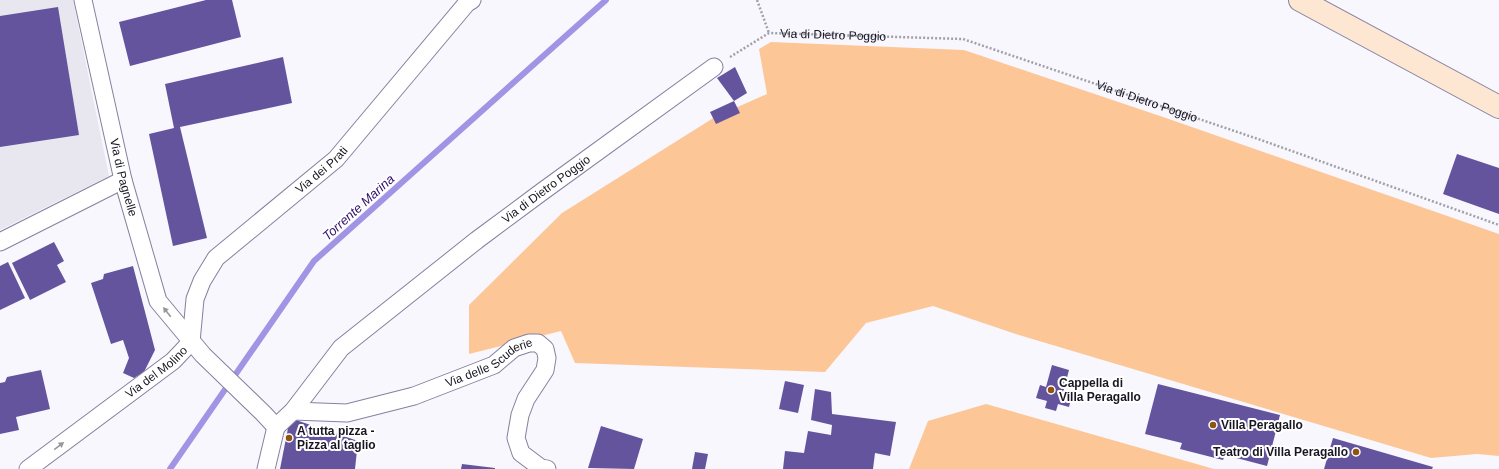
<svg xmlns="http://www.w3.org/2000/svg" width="1499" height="469" viewBox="0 0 1499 469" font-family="Arial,sans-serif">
<rect width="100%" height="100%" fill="#f8f7fe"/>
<path fill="#e8e7ef" d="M0 0H73L109 176 0 230Z"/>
<g fill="#fdc697">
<path d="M771 42 964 50 1166 118 1499 234V456L1477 454 1431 458 1019 335 933 306 866 323 825 372 575 363 561 331 469 354V305L562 213 715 117 767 94 759 49Z"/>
<path d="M986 404 1214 469H909L928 421Z"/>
</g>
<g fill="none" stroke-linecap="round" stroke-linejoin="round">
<path stroke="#a294e4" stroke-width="6" d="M170 469 314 261 606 0"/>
</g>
<g fill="#64549e">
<path d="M206 0H232L241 37 130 66 119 22Z"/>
<path d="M58 7 79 135 0 147V16Z"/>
<path d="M283 57 292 103 180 127 207 238 173 246 149 134 174 128 165 84Z"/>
<path d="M735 67 747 93 734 101 717 78Z"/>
<path d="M734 101 740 113 716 124 710 112Z"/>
<path d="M1457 154 1499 168V214L1443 194Z"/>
<path d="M54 242 64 261 57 265 66 282 30 300 12 263Z"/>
<path d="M8 262 25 298 0 310V266Z"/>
<path d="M133 266 155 350 144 372 134 378 123 373 129 358 123 340 111 344 91 283 103 279 104 274Z"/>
<path d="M1052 365 1069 370 1063 393 1072 395 1069 407 1058 404 1056 411 1045 408 1047 401 1036 398 1040 385 1046 387Z"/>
<path d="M41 370 50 409 16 417 19 430 0 434V383L5 382 7 377Z"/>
<path d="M785 381 804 385 798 413 779 409Z"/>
<path d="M1158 384 1280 415 1267 466 1225 455 1223 460 1180 449 1182 443 1145 434Z"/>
<path d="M815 389 831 392 832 414 896 422 890 456 875 453 873 469H783L785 451 804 453 808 431 831 435 832 425 811 420Z"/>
<path d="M290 418 358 441 355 469H280Z"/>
<path d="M601 426 643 439 634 469 588 468Z"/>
<path d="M1333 438 1433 467 1432 469H1324Z"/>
<path d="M695 452 708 454 705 469H692Z"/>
<path d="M462 464 495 468V469H461Z"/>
</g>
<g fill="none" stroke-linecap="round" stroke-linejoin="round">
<defs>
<g id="street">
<path id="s2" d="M83 0 123 180 158 301 203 355 263 413 276 427"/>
<path d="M0 242 123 180"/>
<path id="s3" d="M191 342 195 299 202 281 216 258 336 159 467 3 472 0"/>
<path id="s4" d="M293 411 347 413 414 396 494 365 514 348 529 343H538L545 349 547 358 545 370 526 399 520 415 516 438 521 453 541 468 547 469"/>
<path id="s5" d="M276 427 293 411 341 348 477 240 543 191 714 67"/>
<path id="s6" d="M28 469 173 361 191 342"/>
<path d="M266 469 276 427"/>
</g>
<path id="secondary" d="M1300 0 1499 107"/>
</defs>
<use href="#street" stroke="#85819f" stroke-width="19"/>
<use href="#secondary" stroke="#85819f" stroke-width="24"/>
<g stroke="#a2a0a9" stroke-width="2.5" stroke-dasharray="2 2" stroke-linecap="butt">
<path d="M757 0 769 33"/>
<path id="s1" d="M730 57 769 33 963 39 1261 140 1499 225"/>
</g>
<use href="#street" stroke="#fff" stroke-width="17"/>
<use href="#secondary" stroke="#fde7d3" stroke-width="22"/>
</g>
<defs><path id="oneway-solid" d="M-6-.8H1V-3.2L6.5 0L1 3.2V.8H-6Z"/></defs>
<g fill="#97969c">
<use href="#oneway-solid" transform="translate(167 312) rotate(-128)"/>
<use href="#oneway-solid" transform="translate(59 446) rotate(-37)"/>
</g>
<g fill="#8f5312" stroke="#fff" stroke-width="1.5">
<circle cx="1051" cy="390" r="4"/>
<circle cx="1213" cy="425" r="4"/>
<circle cx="289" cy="438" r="4"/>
<circle cx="1356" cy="452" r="4"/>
</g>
<g text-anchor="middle" stroke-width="4" stroke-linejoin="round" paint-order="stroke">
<g font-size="12" fill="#181622" stroke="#fff">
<text dy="4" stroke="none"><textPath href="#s1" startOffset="110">Via di Dietro Poggio</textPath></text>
<text dy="4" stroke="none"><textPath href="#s1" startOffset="434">Via di Dietro Poggio</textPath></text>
<text dy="4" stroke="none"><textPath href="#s3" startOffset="227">Via dei Prati</textPath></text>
<text dy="4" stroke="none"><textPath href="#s2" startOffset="182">Via di Pagnelle</textPath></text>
<text dy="4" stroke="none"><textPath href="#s5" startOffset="362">Via di Dietro Poggio</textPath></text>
<text dy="4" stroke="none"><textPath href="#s4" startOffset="206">Via delle Scuderie</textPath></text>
<text dy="4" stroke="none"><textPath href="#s6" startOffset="161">Via del Molino</textPath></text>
</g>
<g font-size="12" font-weight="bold" fill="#181622" stroke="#fff" text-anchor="start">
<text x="1059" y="387">Cappella di<tspan x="1059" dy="14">Villa Peragallo</tspan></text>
<text x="1221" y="429">Villa Peragallo</text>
<text x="297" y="435">A tutta pizza -<tspan x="297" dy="14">Pizza al taglio</tspan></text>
<text x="1348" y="456" text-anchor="end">Teatro di Villa Peragallo</text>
</g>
<g font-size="13" font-style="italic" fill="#32106d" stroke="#fff">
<text transform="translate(358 207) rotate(-42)" y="5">Torrente Marina</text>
</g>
</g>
</svg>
